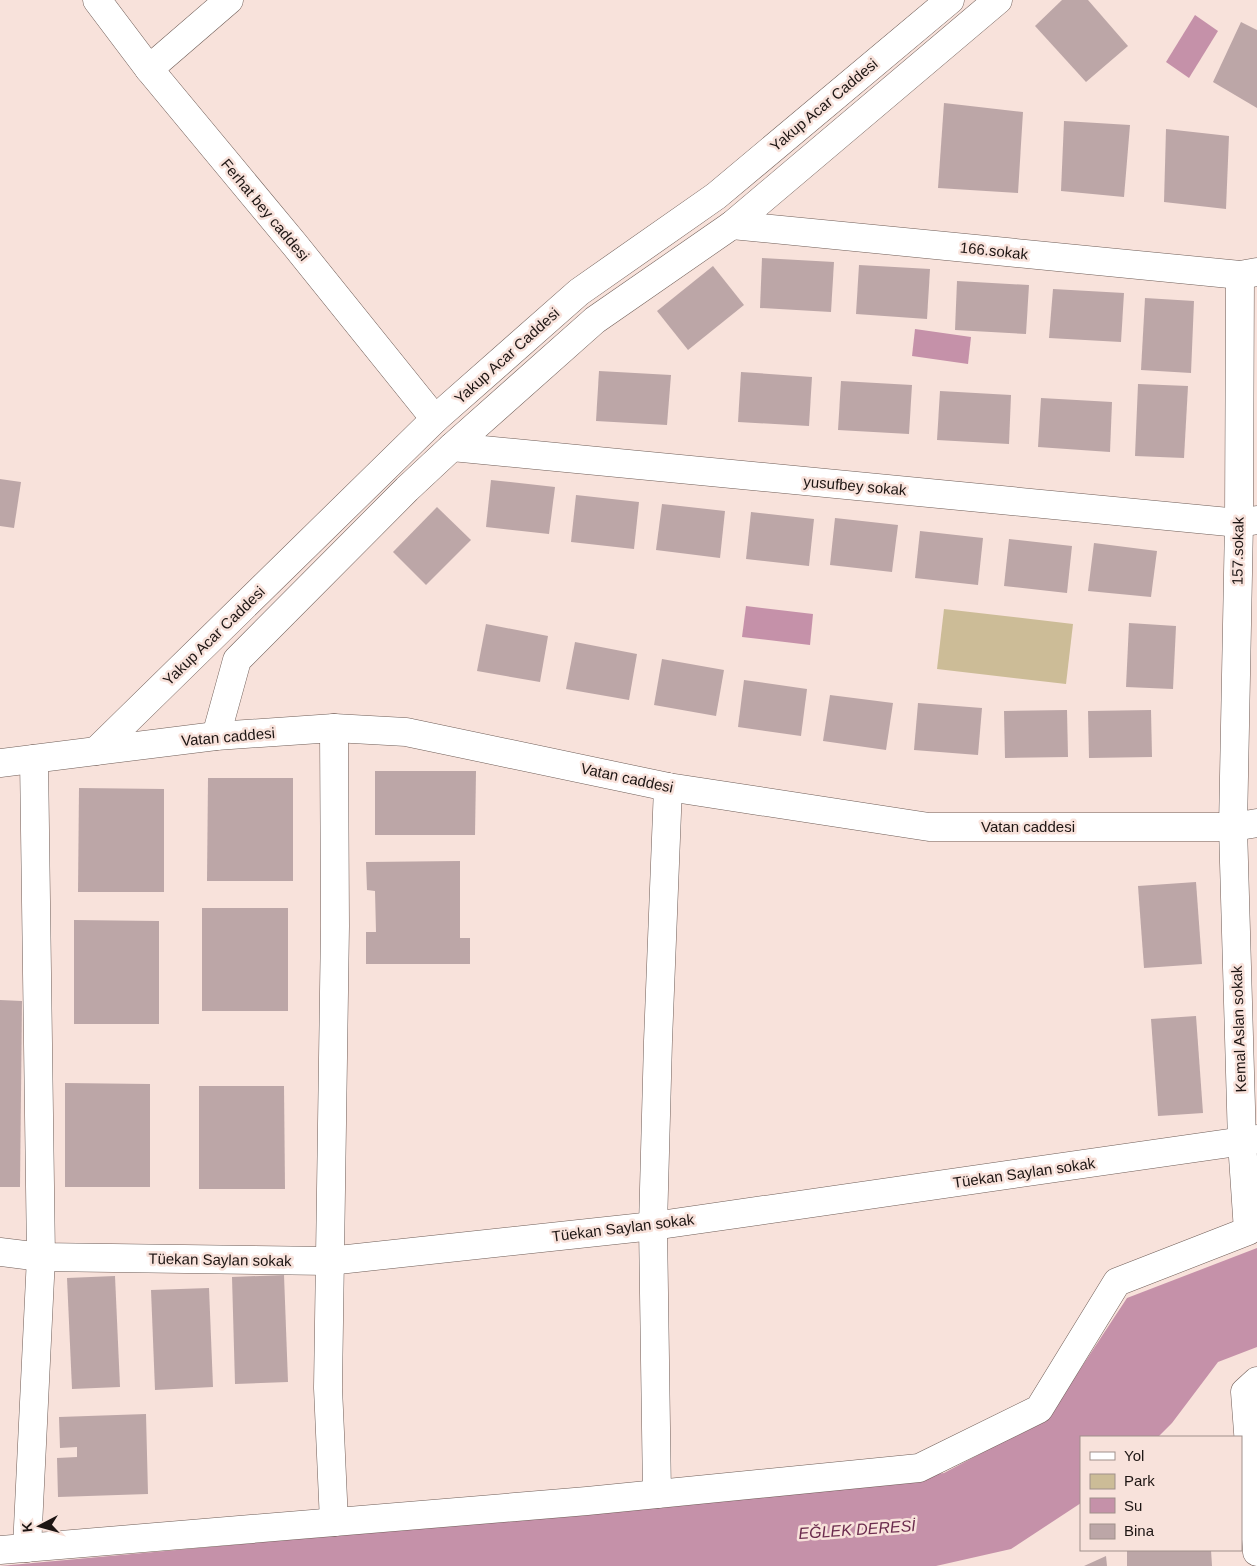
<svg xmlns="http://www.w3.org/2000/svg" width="1257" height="1566" viewBox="0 0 1257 1566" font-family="Helvetica,sans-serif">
<rect width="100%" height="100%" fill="#f8e2db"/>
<path fill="#ccbc97" d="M944 609 1073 624 1066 684 937 669Z"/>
<g fill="#c591a9">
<path d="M1195 15 1218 31 1189 78 1166 62Z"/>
<path d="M915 329 971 337 968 364 912 356Z"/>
<path d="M746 606 813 614 810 645 742 637Z"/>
<path d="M1257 1248V1347L1218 1362 1172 1423 1158 1437H1081V1503L1011 1549 936 1566H0L779 1495 944 1473 1048 1418 1127 1298Z"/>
</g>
<g fill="#bca6a7">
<path d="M1062 0H1088L1128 46 1086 82 1035 26Z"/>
<path d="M1241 22 1257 30V108L1213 82Z"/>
<path d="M944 103 1023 112 1018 193 938 188Z"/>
<path d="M1064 121 1130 125 1124 197 1061 191Z"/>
<path d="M1166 129 1229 136 1226 209 1164 202Z"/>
<path d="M762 258 834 262 831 312 760 308Z"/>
<path d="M859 265 930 269 927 319 856 314Z"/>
<path d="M713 266 744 305 688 350 657 311Z"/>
<path d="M957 281 1029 285 1026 334 955 330Z"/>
<path d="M1053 289 1124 293 1121 342 1049 338Z"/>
<path d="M1145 298 1194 301 1191 373 1141 370Z"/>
<path d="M599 371 671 375 667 425 596 421Z"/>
<path d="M741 372 812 377 809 426 738 422Z"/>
<path d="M841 381 912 385 909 434 838 430Z"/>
<path d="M1138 384 1188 386 1184 458 1135 456Z"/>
<path d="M940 391 1011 395 1009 444 937 440Z"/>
<path d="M1041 398 1112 402 1110 452 1038 447Z"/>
<path d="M0 479 21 482 14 528 0 526Z"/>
<path d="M491 480 555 487 549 534 486 527Z"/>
<path d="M576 495 639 502 634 549 571 542Z"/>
<path d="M662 504 725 511 720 558 656 550Z"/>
<path d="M437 507 471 540 426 585 393 552Z"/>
<path d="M751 512 814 519 809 566 746 559Z"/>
<path d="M835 518 898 525 892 572 830 565Z"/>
<path d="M920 531 983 538 978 585 915 578Z"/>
<path d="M1009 539 1072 546 1067 593 1004 586Z"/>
<path d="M1094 543 1157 551 1151 597 1088 591Z"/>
<path d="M1129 623 1176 626 1173 689 1126 687Z"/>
<path d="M486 624 548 636 540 682 477 671Z"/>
<path d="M575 642 637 654 629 700 566 689Z"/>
<path d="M662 659 724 670 716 716 654 705Z"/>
<path d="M744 680 807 689 801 736 738 727Z"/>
<path d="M830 695 893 703 886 750 823 741Z"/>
<path d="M918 703 982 708 978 755 914 750Z"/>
<path d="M1067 710 1068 757 1005 758 1004 711Z"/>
<path d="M1151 710 1152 757 1089 758 1088 711Z"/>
<path d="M375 771H476L475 835H375Z"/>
<path d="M208 778H293V881H207Z"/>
<path d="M79 788 164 789V892H78Z"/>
<path d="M460 861V938H470V964H366V932H376L375 891 367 890 366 862Z"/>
<path d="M1196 882 1202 964 1144 968 1138 886Z"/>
<rect x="202" y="908" width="86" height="103"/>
<path d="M74 920 159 921V1024H74Z"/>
<path d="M0 1000 22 1001 20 1187H0Z"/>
<path d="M1196 1016 1203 1113 1158 1116 1151 1019Z"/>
<path d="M65 1083 150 1084V1187H65Z"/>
<path d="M199 1086H284L285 1189H199Z"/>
<path d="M284 1275 288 1382 235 1384 232 1277Z"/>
<path d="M115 1276 120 1387 72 1389 67 1278Z"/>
<path d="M209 1288 213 1387 155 1390 151 1290Z"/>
<path d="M146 1414 148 1494 58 1497 57 1458 77 1457V1447L60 1448 59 1417Z"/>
<path d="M1127 1550H1211L1212 1566H1127Z"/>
<path d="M1106 1556 1107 1566H1084Z"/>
</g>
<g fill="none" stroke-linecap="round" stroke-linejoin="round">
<defs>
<g id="minor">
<path d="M97 0 149 69 295 245 435 419"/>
<path d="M149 69 229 0"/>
<path d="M732 225 1240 275 1257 272"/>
<path d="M452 447 1239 523 1257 520"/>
<path d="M0 1252 41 1257 329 1261 653 1226 1257 1139"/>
<path d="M1257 1381 1245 1392 1257 1552"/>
<path d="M657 1494 653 1226 658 1041 668 787"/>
<path d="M334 1522 328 1388 335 926 334 728"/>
<path d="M27 1548 41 1257 34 759"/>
<path d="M0 1550 587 1501 919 1468 1039 1409 1117 1282 1248 1231 1242 1142 1233 827 1239 523 1240 275"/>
</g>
<g id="tertiary">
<path d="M216 736 237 660 407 489 452 447 595 320 732 225 998 0"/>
<path d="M96 751 435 419 579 292 716 196 950 0"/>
<path d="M0 763 216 736 334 728 406 732 668 787 929 827H1233L1257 823"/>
</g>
</defs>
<use href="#minor" stroke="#6f5d57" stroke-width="29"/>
<use href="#tertiary" stroke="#6f5d57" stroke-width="29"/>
<use href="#minor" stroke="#fff" stroke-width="28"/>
<use href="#tertiary" stroke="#fff" stroke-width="28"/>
</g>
<g text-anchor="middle" stroke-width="5" stroke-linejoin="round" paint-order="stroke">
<g font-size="15" fill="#1d1513" stroke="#f8e2db">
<text transform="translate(824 105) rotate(-40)" y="5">Yakup Acar Caddesi</text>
<text transform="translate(265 210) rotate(50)" y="5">Ferhat bey caddesi</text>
<text transform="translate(994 251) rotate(6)" y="5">166.sokak</text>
<text transform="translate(507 356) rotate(-42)" y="5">Yakup Acar Caddesi</text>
<text transform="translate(855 486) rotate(5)" y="5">yusufbey sokak</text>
<text transform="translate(1238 551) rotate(-89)" y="5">157.sokak</text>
<text transform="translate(214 636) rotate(-44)" y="5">Yakup Acar Caddesi</text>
<text transform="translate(228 737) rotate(-5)" y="5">Vatan caddesi</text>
<text transform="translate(627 778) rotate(12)" y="5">Vatan caddesi</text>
<text x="1028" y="832">Vatan caddesi</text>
<text transform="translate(1239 1029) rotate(-92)" y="5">Kemal Aslan sokak</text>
<text transform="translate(1024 1173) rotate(-8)" y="5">Tüekan Saylan sokak</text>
<text transform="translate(623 1228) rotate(-7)" y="5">Tüekan Saylan sokak</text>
<text transform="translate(220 1260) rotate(1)" y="5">Tüekan Saylan sokak</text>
</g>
<g font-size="16" font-style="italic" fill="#6b2b4d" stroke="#f8e2db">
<text transform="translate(857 1529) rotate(-4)" y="6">EĞLEK DERESİ</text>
</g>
</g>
<rect x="1080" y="1436" width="162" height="115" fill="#f8e2db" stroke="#a0908b"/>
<rect x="1090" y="1452" width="25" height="8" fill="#ffffff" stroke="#a0908b"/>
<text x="1124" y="1461" font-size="15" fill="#1d1513">Yol</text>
<rect x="1090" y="1474" width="25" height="15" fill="#ccbc97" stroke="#a0908b"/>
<text x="1124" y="1486" font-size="15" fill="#1d1513">Park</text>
<rect x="1090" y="1498" width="25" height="15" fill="#c591a9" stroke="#a0908b"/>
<text x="1124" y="1511" font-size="15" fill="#1d1513">Su</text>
<rect x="1090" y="1524" width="25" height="15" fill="#bca6a7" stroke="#a0908b"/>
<text x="1124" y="1536" font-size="15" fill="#1d1513">Bina</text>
<g transform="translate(40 1526) rotate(264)" stroke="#f8e2db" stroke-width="4" paint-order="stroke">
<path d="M0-4L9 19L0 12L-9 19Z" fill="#1d1513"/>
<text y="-8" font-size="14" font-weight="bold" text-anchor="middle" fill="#1d1513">K</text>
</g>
</svg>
